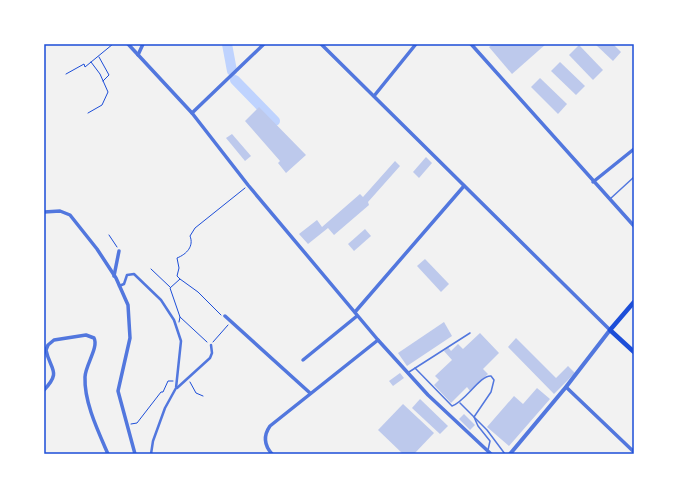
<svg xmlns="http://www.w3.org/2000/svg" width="678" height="498" viewBox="0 0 678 498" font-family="'Space Grotesk',sans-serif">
<rect width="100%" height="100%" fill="#f2f2f2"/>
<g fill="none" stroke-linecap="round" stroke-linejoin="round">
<g stroke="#bfd3fe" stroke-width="10">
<path d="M227 44 232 71"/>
<path d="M235 80 275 121"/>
</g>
</g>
<g fill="#bdc9ec">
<path d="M493 44H546L512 74 489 47Z"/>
<path d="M595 44H613L621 52 613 61Z"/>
<path d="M579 45 603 70 593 80 569 55Z"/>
<path d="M560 62 585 86 576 95 551 71Z"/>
<path d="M540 78 567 104 558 114 531 87Z"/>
<path d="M259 107 306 155 286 173 278 163 280 161 245 121Z"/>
<path d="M232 134 251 156 245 161 226 138Z"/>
<path d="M426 157 432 163 419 178 413 172Z"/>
<path d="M395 161 400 166 368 202 369 205 334 235 328 228 308 244 299 234 317 220 322 227 360 194 363 197Z"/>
<path d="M365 229 371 236 354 251 348 244Z"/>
<path d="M425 259 449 284 441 292 417 266Z"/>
<path d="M444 322 452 336 407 366 398 353Z"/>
<path d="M480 333 499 353 483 369 488 374 470 391 467 387 451 403 434 385 439 380 435 376 452 360 444 351 448 347 451 351 458 344 463 349Z"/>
<path d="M516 338 556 378 568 366 575 373 554 394 508 347Z"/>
<path d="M400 373 404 378 393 386 389 381Z"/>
<path d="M537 388 550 399 509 446 487 427 514 396 523 404Z"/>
<path d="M420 399 448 426 440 434 412 408Z"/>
<path d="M403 404 434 433 414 454H403L378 430Z"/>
<path d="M464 414 475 425 470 430 459 419Z"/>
</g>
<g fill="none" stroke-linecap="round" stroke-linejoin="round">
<g stroke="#1d4ed8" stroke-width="1">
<path d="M99 57 109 75 103 81"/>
<path d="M66 74 84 64 85 67 113 44"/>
<path d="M88 113 102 105 108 92 100 74 91 62"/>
<path d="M109 235 117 247"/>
<path d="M151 269 170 287"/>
<path d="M180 279 177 276 179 268 177 258C187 254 194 246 190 236L195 228 245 188"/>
<path d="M180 317 207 342"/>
<path d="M179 322 180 317 170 288 180 279 198 292 221 315"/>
<path d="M213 342 228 325"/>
<path d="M190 382 196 393 203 396"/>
<path d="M131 424 137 423 161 392H163L168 381H173"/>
</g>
<g stroke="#5277de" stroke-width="1.5">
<path d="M610 199 634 177"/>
<path d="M415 368 452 406C465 402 480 375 491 376L494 380 491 392 474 417 478 426 490 441 488 450"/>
<path d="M409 372 470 333"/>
<path d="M460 403 487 430 505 454"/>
</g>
<g stroke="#5277de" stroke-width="2.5">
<path d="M119 286 124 284 127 275 134 274 161 300 174 320 181 341 176 388 165 408 153 441 151 454"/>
<path d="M177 388 210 358 212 353 211 345"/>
</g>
<g stroke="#5277de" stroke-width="3.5">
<path d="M128 44 192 113 248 185 378 340 428 395 491 454"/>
<path d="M321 44 610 330"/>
<path d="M471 44 634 226"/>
<path d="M138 55 143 44"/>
<path d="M374 96 416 44"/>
<path d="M192 113 264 44"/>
<path d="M593 182 634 149"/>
<path d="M44 212 60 211 70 215 97 249 116 278 128 305 130 338 118 391 135 454"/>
<path d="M114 276 119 251"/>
<path d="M355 312 464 186"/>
<path d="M225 316 310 393"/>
<path d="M303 360 357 316"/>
<path d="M566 387 634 452"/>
<path d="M44 390C62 371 50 370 46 350L48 345 54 340 86 335 94 338C99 347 85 366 85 377 84 402 98 431 108 454"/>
<path d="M272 454C264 445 263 436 270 426L378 340"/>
</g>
<path stroke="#5277de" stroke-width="4" d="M510 454 566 387 610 330"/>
<path stroke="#1d4ed8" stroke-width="4.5" d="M634 302 610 330 634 352"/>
</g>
<rect width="678" height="498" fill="none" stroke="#ffffff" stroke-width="90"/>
<rect x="45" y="45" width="588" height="408" fill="none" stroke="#1d4ed8" stroke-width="1.5"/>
</svg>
